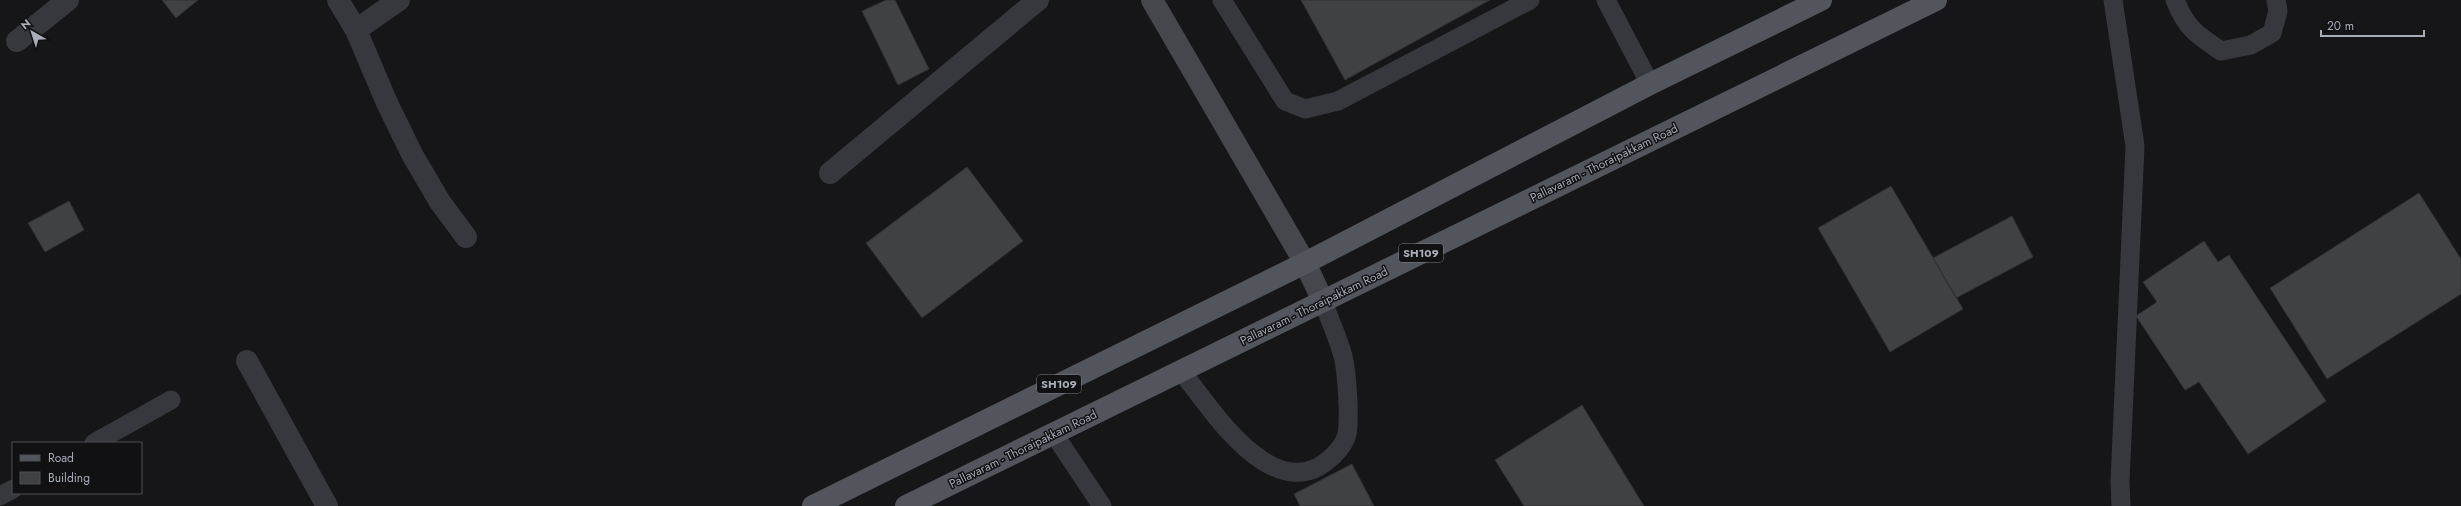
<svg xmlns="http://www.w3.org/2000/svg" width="2461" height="506" viewBox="0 0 2461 506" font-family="Jost,sans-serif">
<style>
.building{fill:#404145;stroke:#303034}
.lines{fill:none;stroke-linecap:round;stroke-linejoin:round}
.lane{stroke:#37383d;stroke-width:19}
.street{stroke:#37383d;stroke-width:22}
.secondary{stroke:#45474d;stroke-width:22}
.primary{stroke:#53555c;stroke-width:22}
.labels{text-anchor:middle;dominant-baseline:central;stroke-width:3;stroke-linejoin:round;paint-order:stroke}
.shield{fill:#111113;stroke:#7b7e86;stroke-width:1}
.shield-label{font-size:11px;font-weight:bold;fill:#a8adb8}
.street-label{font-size:12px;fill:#a8adb8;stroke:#111113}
</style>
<rect width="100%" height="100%" fill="#161618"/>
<path class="building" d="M162 0H198L176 18Z
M886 0H895L929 69 898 85 862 11Z
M1301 0H1490L1345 80Z
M967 167 1023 241 922 318 866 243Z
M1891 186 1963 309 1890 352 1818 228Z
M2419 193 2461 259V294L2327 379 2270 288Z
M69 201 84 230 45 252 28 223Z
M2012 216 2033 257 1956 298 1933 258Z
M2204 241 2218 262 2229 255 2326 401 2248 454 2199 382 2185 390 2136 316 2157 302 2143 282Z
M1582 405 1644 506H1524L1495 460Z
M1352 464 1374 506H1300L1294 494Z"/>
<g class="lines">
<path class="lane" d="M1222 0 1285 101 1305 109 1338 101 1530 0
M1606 0 1650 84
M2113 0 2135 146 2120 482 2121 506
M2175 0C2186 28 2197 35 2221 51L2251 45 2272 33 2278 11 2276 0
M1181 371C1206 402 1229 439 1263 461 1279 471 1297 476 1314 469 1326 464 1344 448 1347 434 1350 418 1347 372 1343 356 1338 337 1329 319 1323 301
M1054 434 1102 506
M94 443 171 400
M0 496 13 489"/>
<path class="street" d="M338 0 356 30 387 103 413 156 440 202 466 237
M356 30 399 0
M17 41 68 0
M830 173 1038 0
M247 361 327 506"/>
<path class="secondary" d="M1152 0 1305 263 1323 301"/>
<path class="primary" d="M813 506 1305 263 1650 84 1821 0
M906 506 1936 0"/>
</g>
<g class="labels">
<g class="shield">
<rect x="1399" y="244" width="44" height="18" rx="3"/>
<rect x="1037" y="375" width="44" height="18" rx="3"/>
</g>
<g class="shield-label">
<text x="1421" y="253">SH109</text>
<text x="1059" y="384">SH109</text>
</g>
<g class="street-label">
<text transform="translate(1604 163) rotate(-26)">Pallavaram - Thoraipakkam Road</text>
<text transform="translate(1314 306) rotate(-26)">Pallavaram - Thoraipakkam Road</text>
<text transform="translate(1023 449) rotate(-26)">Pallavaram - Thoraipakkam Road</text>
</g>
</g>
<rect x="12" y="442" width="130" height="52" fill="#111113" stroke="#4d4f55"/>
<rect x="20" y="455" width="20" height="6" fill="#53555c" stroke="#4d4f55"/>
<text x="48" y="462" font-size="12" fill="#a8adb8">Road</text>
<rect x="20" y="472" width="20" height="12" fill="#404145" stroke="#4d4f55"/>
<text x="48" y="482" font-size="12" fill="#a8adb8">Building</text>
<g transform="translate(32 32) rotate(321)" stroke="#111113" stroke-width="3" paint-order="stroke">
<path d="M0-3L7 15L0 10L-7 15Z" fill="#a8adb8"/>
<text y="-6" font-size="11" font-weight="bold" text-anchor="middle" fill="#a8adb8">N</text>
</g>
<path d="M2321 30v6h103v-6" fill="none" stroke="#a8adb8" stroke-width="2"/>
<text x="2327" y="30" font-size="12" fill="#a8adb8" stroke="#111113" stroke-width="3" paint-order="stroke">20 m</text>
</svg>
